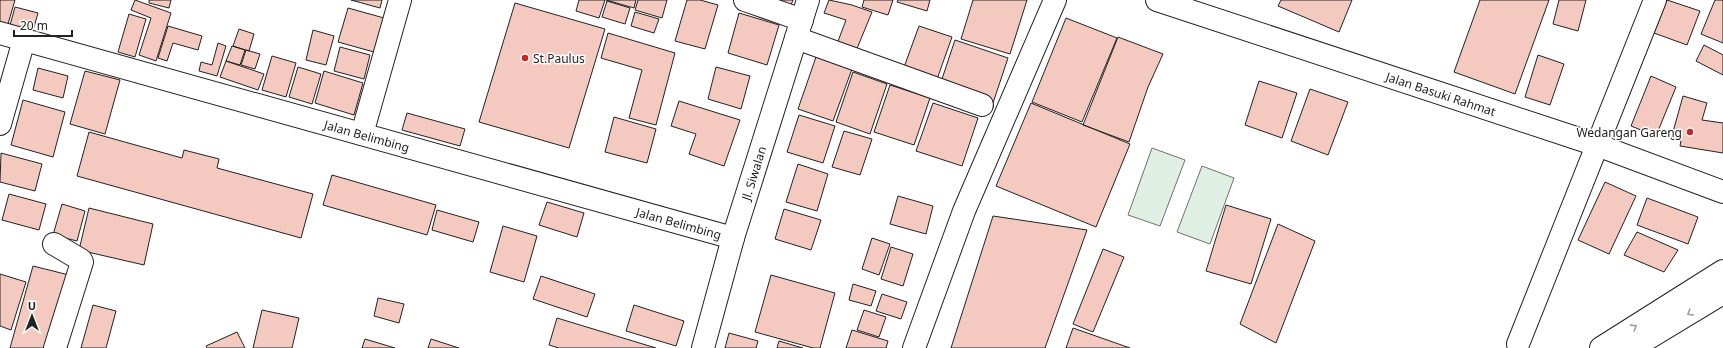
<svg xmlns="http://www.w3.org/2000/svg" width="1723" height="348" viewBox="0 0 1723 348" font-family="'Noto Sans',sans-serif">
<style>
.green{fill:#e0efe3;stroke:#6f6f6f}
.building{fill:#f3c9c0;stroke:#222}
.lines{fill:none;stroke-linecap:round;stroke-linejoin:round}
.minor-casing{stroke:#222;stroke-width:24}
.highway-casing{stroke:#222;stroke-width:24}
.minor{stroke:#fff;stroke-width:22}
.highway{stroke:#fff;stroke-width:22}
.oneway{stroke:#9c9c9c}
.poi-dot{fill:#c62828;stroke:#fff;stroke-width:1.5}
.labels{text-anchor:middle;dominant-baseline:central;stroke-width:3;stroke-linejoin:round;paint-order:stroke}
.poi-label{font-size:12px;fill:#222;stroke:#fff;text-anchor:start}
.street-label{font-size:12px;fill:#222;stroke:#fff}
</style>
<rect width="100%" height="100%" fill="#fff"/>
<path class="green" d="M1152 148 1185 160 1160 226 1128 215Z
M1202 166 1234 178 1210 244 1177 232Z"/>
<path class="building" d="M0 0H15L8 24 0 22Z
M135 0 171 13 156 61 139 55 151 18 131 10Z
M149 0H171L169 8 149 3Z
M351 0H382L380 8Z
M579 0H605L599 18 576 11Z
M606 0H636L634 8Z
M638 0H667L662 18 635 10Z
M687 0H700L718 5 705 49 675 41Z
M775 0H793L791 5Z
M829 0 852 5 872 12 856 51 837 44 846 20 824 13Z
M864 0H893L888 15 862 7Z
M898 0H930L927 11 897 2Z
M973 0H1027L1010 54 961 39Z
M1281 0H1352L1339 32 1278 6Z
M1480 0H1549L1515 94 1454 72Z
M1559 0H1586L1578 31 1553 24Z
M1667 0 1700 11 1687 45 1654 33Z
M1715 0H1723V43L1701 34Z
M607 1 630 8 625 24 602 17Z
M515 3 605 29 569 148 479 122Z
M15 7 38 13 32 34 9 29Z
M348 8 384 18 374 52 338 42Z
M635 12 659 19 654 33 631 26Z
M739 13 779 25 767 65 728 53Z
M129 14 146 19 135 57 118 52Z
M1066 18 1117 38 1082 122 1032 102Z
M168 26 202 36 198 50 173 43 167 61 158 58Z
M919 26 952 37 936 82 903 70Z
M239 29 254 34 249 51 233 46Z
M313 30 334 36 326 65 306 60Z
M608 33 675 53 656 125 629 118 642 70 601 58Z
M1118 37 1163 54 1148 87 1129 142 1083 125Z
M955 40 1008 58 993 103 940 85Z
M218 43 226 46 217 76 199 71 201 62 212 65Z
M1704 45 1723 55V75L1696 61Z
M232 46 245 50 240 65 226 61Z
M340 47 370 55 364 79 334 71Z
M246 50 260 54 255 69 241 65Z
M1538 55 1564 64 1550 105 1525 97Z
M272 56 296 63 286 97 262 90Z
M816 57 852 69 833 121 798 109Z
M226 61 264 74 258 90 220 77Z
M298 67 321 74 312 104 289 97Z
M716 67 750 76 741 109 708 99Z
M38 68 68 76 63 98 33 90Z
M85 71 120 80 105 134 70 124Z
M324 71 363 83 354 115 315 103Z
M853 72 887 84 870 134 836 122Z
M1651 76 1676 87 1656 136 1631 126Z
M1259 81 1297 93 1282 138 1245 125Z
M890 85 930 98 914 145 874 132Z
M1310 89 1348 102 1328 155 1291 141Z
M1683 96 1707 103 1702 120 1723 123V153L1680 146 1681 141 1671 139Z
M23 100 65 112 53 157 11 145Z
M679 101 740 120 724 166 689 154 696 134 671 126Z
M933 103 978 118 962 166 916 151Z
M1031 103 1130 144 1096 227 996 186Z
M407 113 465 129 460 146 402 130Z
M799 115 835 126 823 163 787 152Z
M614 117 656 129 647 163 605 152Z
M844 131 872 139 860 175 832 167Z
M89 132 182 158 184 150 219 159 217 168 313 194 301 238 77 176Z
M1 153 42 164 35 191 0 182Z
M798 164 828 174 817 211 786 202Z
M332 175 436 205 427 235 323 205Z
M1605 182 1636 196 1609 254 1578 240Z
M9 194 46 204 39 230 2 220Z
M898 196 933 206 926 234 890 224Z
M1647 198 1698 217 1688 244 1637 225Z
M547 202 584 213 577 237 539 225Z
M62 204 85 211 77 241 53 235Z
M1226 205 1271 219 1251 284 1206 271Z
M89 208 153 224 144 265 79 250Z
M784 209 821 220 811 250 775 239Z
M437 210 479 222 473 242 432 230Z
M993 216 1087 230 1045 348H951Z
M1278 224 1315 241 1276 343 1240 324Z
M503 226 537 236 524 282 490 272Z
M1637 232 1678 250 1664 272 1624 255Z
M872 238 890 244 879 275 862 269Z
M891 247 913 254 903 286 881 279Z
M1103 249 1124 257 1093 332 1073 324Z
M33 266 73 276 53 348H10Z
M0 274 26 282 11 330 0 326Z
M771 275 835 293 820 348H813L755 332Z
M541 276 595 294 587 317 533 299Z
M853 284 876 291 871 306 849 300Z
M882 294 907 302 901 319 876 311Z
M378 298 404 304 399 323 374 316Z
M93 305 116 311 106 348H81Z
M634 305 684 321 676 346 626 331Z
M262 310 299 318 292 348H253Z
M864 310 886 317 879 337 857 330Z
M557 318 656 348H559L549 345Z
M1073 328 1130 348H1066Z
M852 330 888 341 886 348H846Z
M237 332 245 348H207L206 346Z
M729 333 758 341 756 348H725Z
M365 339 395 348H362Z
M431 339 459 348H428Z
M779 341 803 348H777Z"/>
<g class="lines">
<defs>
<g id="minor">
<path d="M745 0 802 20"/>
<path id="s1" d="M1157 0 1597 145 1723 192"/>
<path id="s2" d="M0 33 733 238"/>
<path d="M796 38 982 105"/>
<path d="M0 124 24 40"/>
<path d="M362 134 400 0"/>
<path d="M54 244 81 260 82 262 55 348"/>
<path d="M1518 344 1655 0"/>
<path id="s3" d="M703 348 733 238 808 0"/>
<path d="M914 348 964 211 1055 0"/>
</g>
<path id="highway" d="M1601 348 1723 271
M1632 348 1723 293"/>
</defs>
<use href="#minor" class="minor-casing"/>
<use href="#highway" class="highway-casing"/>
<use href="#minor" class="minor"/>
<use href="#highway" class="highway"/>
</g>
<defs><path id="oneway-chevron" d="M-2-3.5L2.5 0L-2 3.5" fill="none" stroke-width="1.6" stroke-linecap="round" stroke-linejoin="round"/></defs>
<g class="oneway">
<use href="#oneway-chevron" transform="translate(1690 313) rotate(149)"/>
<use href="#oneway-chevron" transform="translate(1634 327) rotate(-32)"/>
</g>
<g class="poi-dot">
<circle cx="525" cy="58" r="4"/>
<circle cx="1690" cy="132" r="4"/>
</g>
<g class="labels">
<g class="poi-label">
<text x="533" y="58">St.Paulus</text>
<text x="1682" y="132" text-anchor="end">Wedangan Gareng</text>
</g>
<g class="street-label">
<text stroke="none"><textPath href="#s1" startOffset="299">Jalan Basuki Rahmat</textPath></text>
<text stroke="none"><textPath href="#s2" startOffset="381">Jalan Belimbing</textPath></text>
<text stroke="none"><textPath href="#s3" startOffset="182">Jl. Siwalan</textPath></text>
<text stroke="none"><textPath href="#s2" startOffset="705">Jalan Belimbing</textPath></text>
</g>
</g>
<g transform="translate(32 316)" stroke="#ffffff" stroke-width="3" paint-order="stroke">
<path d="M0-3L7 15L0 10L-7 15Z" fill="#222222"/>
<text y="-6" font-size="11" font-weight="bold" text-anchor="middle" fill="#222222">U</text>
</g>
<path d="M14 30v6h58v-6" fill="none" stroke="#222222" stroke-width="2"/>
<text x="20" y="30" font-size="12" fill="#222222" stroke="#ffffff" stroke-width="3" paint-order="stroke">20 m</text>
</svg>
